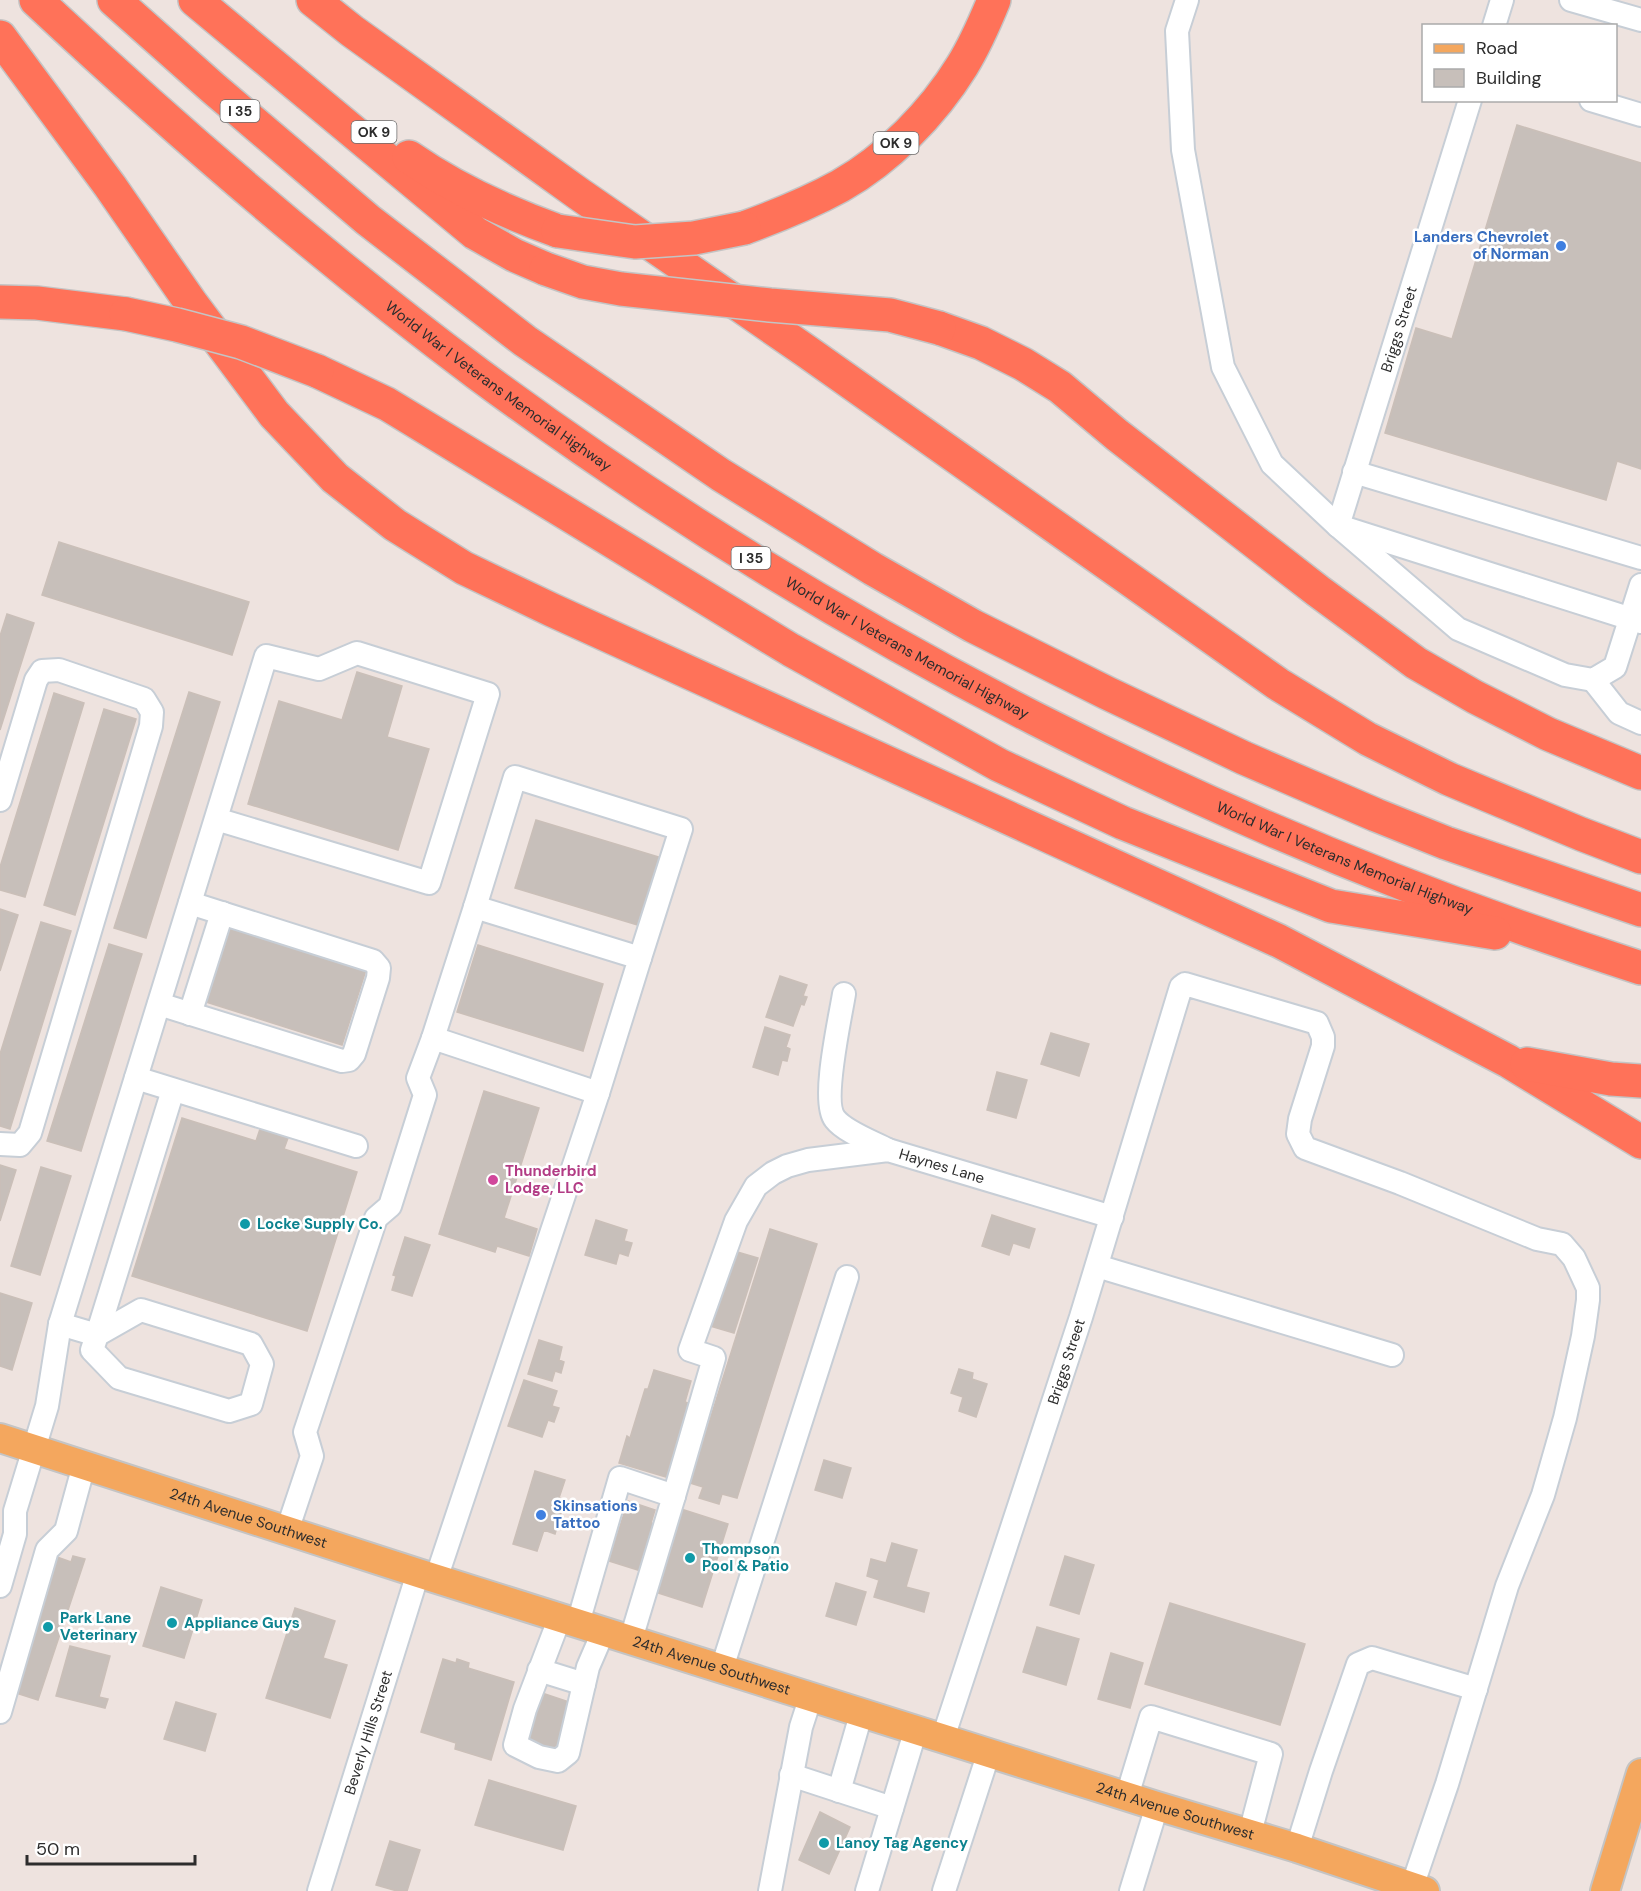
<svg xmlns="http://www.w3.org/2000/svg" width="1641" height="1891" viewBox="0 0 1641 1891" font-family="'DM Sans',sans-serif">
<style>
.building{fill:#c7bfba;stroke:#cabfb8;stroke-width:1.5}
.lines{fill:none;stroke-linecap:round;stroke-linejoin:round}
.minor-casing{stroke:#c7ced6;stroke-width:26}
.major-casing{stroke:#c4c4c4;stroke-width:32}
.highway-casing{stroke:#c4c4c4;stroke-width:36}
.minor{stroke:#fff;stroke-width:22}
.major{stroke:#f4a75e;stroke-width:28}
.highway{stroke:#ff7259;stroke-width:33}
.highway-bridge-casing{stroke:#c4c4c4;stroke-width:36;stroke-linecap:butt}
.highway-bridge{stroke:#ff7259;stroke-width:33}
.shop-dot{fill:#3f7fe0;stroke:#fff;stroke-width:2}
.hotel-dot{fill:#d1479c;stroke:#fff;stroke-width:2}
.culture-dot{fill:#0f9aa8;stroke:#fff;stroke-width:2}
.labels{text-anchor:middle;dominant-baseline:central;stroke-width:5;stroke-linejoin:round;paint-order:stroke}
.shield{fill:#fff;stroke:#6c6c6c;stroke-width:1.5}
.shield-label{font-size:14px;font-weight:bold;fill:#2d2d2d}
.shop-label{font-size:15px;font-weight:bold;fill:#366cbe;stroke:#fff;text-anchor:end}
.street-label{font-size:15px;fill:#2d2d2d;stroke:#fff}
.hotel-label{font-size:15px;font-weight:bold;fill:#b23c85;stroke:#fff;text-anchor:start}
.culture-label{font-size:15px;font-weight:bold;fill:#0d838f;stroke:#fff;text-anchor:start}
</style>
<rect width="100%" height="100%" fill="#eee3df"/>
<path class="building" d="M1517 125 1641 163V469L1617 461 1606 500 1385 433 1416 328 1452 339Z
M59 542 249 602 232 655 42 595Z
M7 614 34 623 0 730V636Z
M357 672 402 686 387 737 429 749 398 850 248 804 279 701 342 720Z
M189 692 220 702 146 938 114 928Z
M54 693 84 703 25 897 0 890V867Z
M104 709 136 719 75 915 44 905Z
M536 820 662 858 641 926 515 888Z
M0 909 18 915 0 971Z
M41 922 71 931 10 1129 0 1126V1054Z
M229 927 366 970 342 1045 206 1002Z
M109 944 142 954 81 1151 47 1141Z
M478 945 603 984 583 1051 457 1012Z
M780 976 807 985 803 996 807 997 804 1005 801 1004 793 1026 766 1017Z
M765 1027 790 1035 786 1047 790 1049 787 1061 782 1060 778 1075 753 1067Z
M1051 1033 1089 1044 1079 1076 1041 1064Z
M997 1072 1027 1080 1016 1118 987 1110Z
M484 1091 539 1108 504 1218 537 1229 529 1256 497 1246 495 1252 439 1234Z
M182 1118 256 1141 260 1129 288 1138 284 1149 357 1172 307 1331 132 1276Z
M0 1165 16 1170 0 1221Z
M41 1167 71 1176 40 1275 11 1266Z
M992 1215 1035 1229 1029 1248 1013 1243 1009 1255 982 1246Z
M596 1220 627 1230 624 1241 632 1243 628 1256 619 1253 616 1264 585 1255Z
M770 1229 817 1244 737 1498 722 1494 719 1504 699 1498 703 1487 690 1483Z
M405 1237 430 1245 412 1296 392 1290 396 1276 393 1275Z
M734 1251 758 1258 734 1333 710 1326Z
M0 1293 32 1303 12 1370 0 1366Z
M539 1340 562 1347 559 1360 564 1362 561 1373 555 1371 552 1381 528 1374Z
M959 1369 973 1373 972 1379 987 1384 976 1417 959 1411 963 1397 951 1393Z
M654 1370 691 1381 685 1402 688 1403 666 1477 619 1463 627 1436 630 1438 645 1389H648Z
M524 1380 557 1391 552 1406 559 1408 554 1422 548 1420 542 1437 508 1426Z
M824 1460 851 1468 842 1498 815 1490Z
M535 1471 565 1480 559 1498 565 1500 555 1534 544 1530 537 1551 513 1544Z
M628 1501 655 1510 651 1523 656 1524 641 1571 609 1561Z
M678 1508 728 1524 702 1607 652 1591Z
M892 1543 917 1550 906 1587 929 1593 924 1612 874 1597 879 1580 867 1576 871 1559 886 1563Z
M73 1556 85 1559 38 1700 13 1692 57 1557 71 1562Z
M1065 1556 1094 1565 1079 1614 1050 1605Z
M836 1583 866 1592 856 1625 826 1616Z
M161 1587 202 1600 184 1658 143 1646Z
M1170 1603 1305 1644 1280 1725 1145 1684Z
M295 1608 335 1621 323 1658 347 1665 330 1718 266 1698Z
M1037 1627 1079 1639 1066 1685 1023 1672Z
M70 1646 110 1656 99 1697 108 1699 105 1708 56 1696Z
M1111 1653 1143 1663 1130 1708 1098 1699Z
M443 1659 456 1663 457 1659 469 1663 468 1668 514 1682 491 1760 455 1749 456 1743 421 1732Z
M536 1691 569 1702 560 1731 566 1733 560 1754 520 1741Z
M176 1702 216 1714 205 1751 164 1739Z
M489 1780 576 1806 563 1850 475 1825Z
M820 1812 850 1827 829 1874 799 1860Z
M390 1841 420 1850 407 1891H397L376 1885Z"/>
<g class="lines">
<defs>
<g id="minor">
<path d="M1187 0 1177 31 1183 150 1223 367 1272 464 1338 526 1458 629 1565 675 1593 680 1615 667 1641 585"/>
<path d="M1571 0 1641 20"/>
<path d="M1494 26 1502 0"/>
<path d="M1591 100 1641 115"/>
<path d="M1354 472 1641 558"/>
<path id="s1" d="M1338 526 1470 100"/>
<path d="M1348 529 1641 622"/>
<path d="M1593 680 1619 713 1641 723"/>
<path d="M0 800 36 680 42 671 59 670 144 699 152 712 151 726 30 1133 20 1145 0 1144"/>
<path d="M475 907 515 777 681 829 640 958"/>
<path d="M844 994C840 1019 821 1102 835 1119 845 1132 873 1142 888 1150"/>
<path d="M159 1004 342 1061 349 1060 354 1054 378 978 379 968 373 961 190 903"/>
<path d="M190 1014 222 913"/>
<path d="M433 1038 475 907 640 958 598 1093"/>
<path d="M136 1078 356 1146"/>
<path d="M1097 1266 1392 1355"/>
<path d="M141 1310 251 1344 262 1364 251 1404 229 1411 119 1378 92 1350 97 1335Z"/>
<path d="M60 1324 97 1335 173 1090"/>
<path id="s2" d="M674 1496 714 1358 690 1350 736 1221 756 1186 773 1173 787 1166 808 1160 888 1150 1112 1217"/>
<path d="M287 1531 312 1456 305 1432 376 1218 390 1206 425 1095 418 1078 433 1038 598 1093 436 1579"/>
<path d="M0 1586 15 1534V1511L47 1406 60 1324 266 656 319 669 357 653 488 694 429 883 216 819"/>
<path d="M560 1617 525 1709 515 1745 539 1757 558 1761 568 1753 588 1667 604 1630"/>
<path d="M578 1623 620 1478 674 1496 631 1639"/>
<path d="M722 1668 847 1277"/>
<path d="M539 1670 584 1684"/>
<path d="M0 1712 47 1550 66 1531 84 1465"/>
<path id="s3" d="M943 1738 1081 1317 1181 987 1185 984 1317 1023 1323 1037V1046L1300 1119 1298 1134 1305 1148 1400 1183 1537 1239 1562 1244 1574 1258 1588 1288V1300L1583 1336 1565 1418 1543 1495 1507 1586 1447 1784 1412 1887"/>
<path d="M791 1775 892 1808"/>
<path d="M839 1791 862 1711"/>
<path d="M1127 1796 1151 1717 1271 1754 1250 1833"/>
<path d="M1297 1848 1321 1771 1358 1664 1372 1658 1476 1689"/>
<path id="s4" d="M319 1891 418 1573"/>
<path d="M770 1891 801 1727 811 1696"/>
<path d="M867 1891 916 1729"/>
<path d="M944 1891 989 1752"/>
<path d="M1131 1891 1157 1806"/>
</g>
<g id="major">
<path id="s5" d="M0 1438 418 1573 1157 1806 1297 1848 1425 1891"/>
<path d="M1605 1891 1641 1773"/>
</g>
<g id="highway">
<path id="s6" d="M36 0C177 132 323 258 478 374 829 634 1225 835 1641 968"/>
<path d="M114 0 213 88 368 220 525 341 721 475 873 569 973 626 1107 693 1244 758 1376 815 1446 843 1641 910"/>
<path d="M195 0 475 233 514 255 546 269"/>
<path d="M313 0 352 31 579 194 806 351 1278 684 1368 739 1449 779 1581 834 1641 857"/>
<path d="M0 37 110 186 191 303 274 414 335 478 395 525 464 568 552 610 1279 941 1508 1061 1641 1142"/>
<path d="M409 157C455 189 505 212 558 231"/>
<path d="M744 228C777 216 809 203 840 186 888 159 933 113 962 66 975 45 985 22 994 0"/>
<path d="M0 302 37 303 126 314"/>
<path d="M939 328 981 343 1023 364 1060 387 1117 435 1318 591 1416 663 1475 697 1548 734 1641 773"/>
<path d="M317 371 387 404 791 650 999 765 1123 823 1331 906 1495 933"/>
<path d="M1527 1064 1611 1079 1641 1081"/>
</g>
</defs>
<use href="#minor" class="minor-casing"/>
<use href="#major" class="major-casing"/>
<use href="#highway" class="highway-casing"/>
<use href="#minor" class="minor"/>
<use href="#major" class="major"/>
<use href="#highway" class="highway"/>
<defs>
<path id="highway-bridge" d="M558 231 635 242 694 238 744 228
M546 269 583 282 621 289 770 305 890 315 939 328
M126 314 177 325 241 342 317 371"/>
</defs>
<use href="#highway-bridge" class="highway-bridge-casing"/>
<use href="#highway-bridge" class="highway-bridge"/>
</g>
<g class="shop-dot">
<circle cx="1561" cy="246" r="6"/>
<circle cx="541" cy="1515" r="6"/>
</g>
<circle class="hotel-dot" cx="493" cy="1180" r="6"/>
<g class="culture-dot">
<circle cx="245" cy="1224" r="6"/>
<circle cx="690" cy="1558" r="6"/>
<circle cx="172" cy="1623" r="6"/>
<circle cx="48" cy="1627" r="6"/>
<circle cx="824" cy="1843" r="6"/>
</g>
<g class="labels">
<g class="shield">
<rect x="220.5" y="100" width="39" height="22" rx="4.5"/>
<rect x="351.5" y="121" width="45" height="22" rx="4.5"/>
<rect x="873.5" y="132" width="45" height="22" rx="4.5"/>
<rect x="731.5" y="547" width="39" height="22" rx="4.5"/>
</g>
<g class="shield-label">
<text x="240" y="111">I 35</text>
<text x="374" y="132">OK 9</text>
<text x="896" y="143">OK 9</text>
<text x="751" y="558">I 35</text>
</g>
<g class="shop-label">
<text x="1549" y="237">Landers Chevrolet<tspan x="1549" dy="17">of Norman</tspan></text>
<text x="553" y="1506" text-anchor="start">Skinsations<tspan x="553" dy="17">Tattoo</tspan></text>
</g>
<g class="street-label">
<text stroke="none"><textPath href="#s1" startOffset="206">Briggs Street</textPath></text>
<text stroke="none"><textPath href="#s6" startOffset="603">World War I Veterans Memorial Highway</textPath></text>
<text stroke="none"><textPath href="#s6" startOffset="1089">World War I Veterans Memorial Highway</textPath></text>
<text stroke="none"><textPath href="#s6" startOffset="1575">World War I Veterans Memorial Highway</textPath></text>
<text stroke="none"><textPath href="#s2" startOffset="542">Haynes Lane</textPath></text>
<text stroke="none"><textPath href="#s3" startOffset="396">Briggs Street</textPath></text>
<text stroke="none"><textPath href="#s5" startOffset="261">24th Avenue Southwest</textPath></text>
<text stroke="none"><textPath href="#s5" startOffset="747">24th Avenue Southwest</textPath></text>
<text stroke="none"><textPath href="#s4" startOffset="166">Beverly Hills Street</textPath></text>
<text stroke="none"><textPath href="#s5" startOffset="1233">24th Avenue Southwest</textPath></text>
</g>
<g class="hotel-label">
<text x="505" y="1171">Thunderbird<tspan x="505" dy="17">Lodge, LLC</tspan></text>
</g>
<g class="culture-label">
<text x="257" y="1224">Locke Supply Co.</text>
<text x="702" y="1549">Thompson<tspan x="702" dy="17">Pool &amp; Patio</tspan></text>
<text x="60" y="1618">Park Lane<tspan x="60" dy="17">Veterinary</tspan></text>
<text x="184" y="1623">Appliance Guys</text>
<text x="836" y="1843">Lanoy Tag Agency</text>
</g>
</g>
<rect x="1422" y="24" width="195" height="78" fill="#ffffff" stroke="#ababab" stroke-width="1.5"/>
<rect x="1434" y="44" width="30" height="9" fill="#f4a75e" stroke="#ababab" stroke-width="1.5"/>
<text x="1476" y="54" font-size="18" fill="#2d2d2d">Road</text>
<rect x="1434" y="69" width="30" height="18" fill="#c7bfba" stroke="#ababab" stroke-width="1.5"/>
<text x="1476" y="84" font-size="18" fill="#2d2d2d">Building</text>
<path d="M27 1855v9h168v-9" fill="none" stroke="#2d2d2d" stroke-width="3"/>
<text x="36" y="1855" font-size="18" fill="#2d2d2d" stroke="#ffffff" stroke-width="4.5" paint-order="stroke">50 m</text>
</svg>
